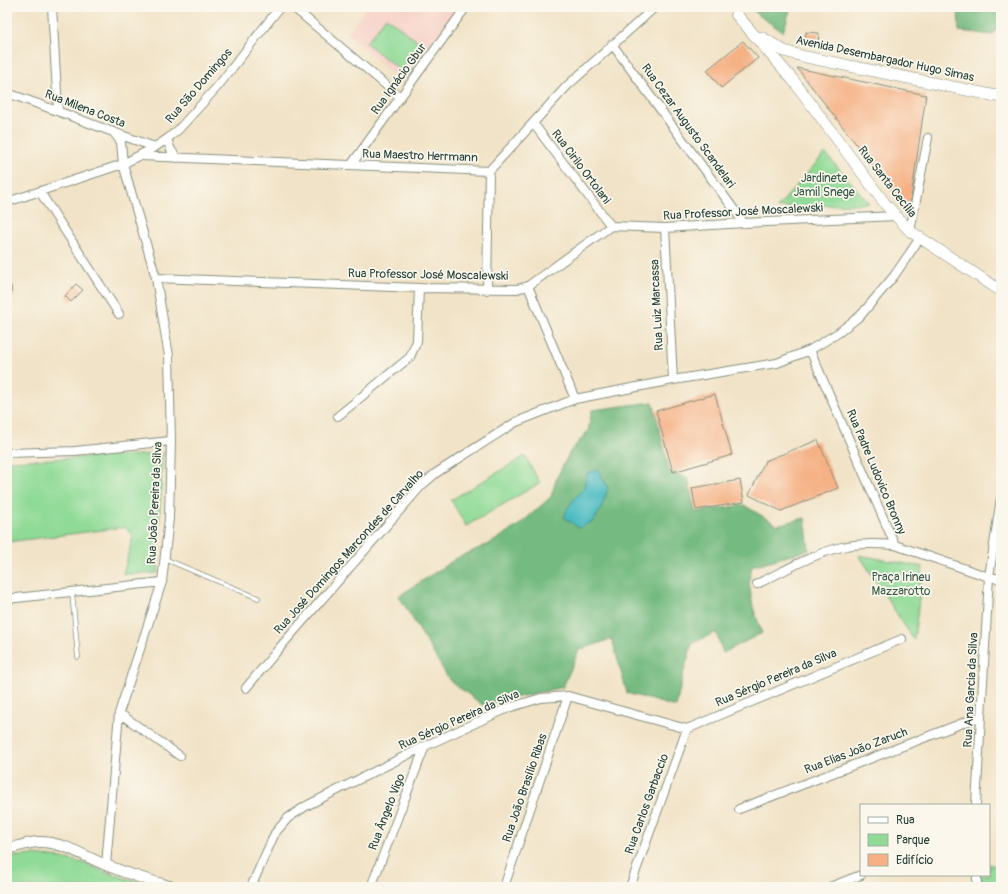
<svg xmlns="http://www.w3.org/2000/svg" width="1008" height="894" viewBox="0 0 1008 894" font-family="Pangolin,sans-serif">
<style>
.built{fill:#f7d1c8}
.green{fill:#90da97;stroke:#588c66}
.forest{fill:#74ba80;stroke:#4a7c5a}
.water{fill:#4cbbc1;stroke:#367c7a}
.building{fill:#f5b084}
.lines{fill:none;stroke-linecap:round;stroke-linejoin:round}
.service-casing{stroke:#88907e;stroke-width:5.5}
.minor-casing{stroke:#88907e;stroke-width:10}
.tertiary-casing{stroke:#88907e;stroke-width:12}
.secondary-casing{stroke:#88907e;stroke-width:12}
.service{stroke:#fff;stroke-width:4}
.minor{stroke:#fff;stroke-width:8}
.tertiary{stroke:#fff;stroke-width:10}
.secondary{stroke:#fff;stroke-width:11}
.labels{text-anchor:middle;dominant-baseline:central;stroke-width:3.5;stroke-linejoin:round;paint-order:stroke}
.street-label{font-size:12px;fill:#1f3d34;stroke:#fbf7ec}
.park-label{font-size:12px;fill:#365c48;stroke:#fbf7ec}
</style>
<rect width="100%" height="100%" fill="#fbf7ec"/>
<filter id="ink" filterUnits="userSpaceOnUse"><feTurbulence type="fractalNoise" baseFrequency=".025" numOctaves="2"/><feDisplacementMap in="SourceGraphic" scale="8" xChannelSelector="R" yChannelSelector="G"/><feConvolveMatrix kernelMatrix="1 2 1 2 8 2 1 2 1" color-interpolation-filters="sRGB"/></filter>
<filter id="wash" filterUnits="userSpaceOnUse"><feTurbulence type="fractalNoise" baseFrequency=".012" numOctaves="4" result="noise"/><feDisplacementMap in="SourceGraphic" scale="16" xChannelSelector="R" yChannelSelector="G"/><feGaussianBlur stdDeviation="0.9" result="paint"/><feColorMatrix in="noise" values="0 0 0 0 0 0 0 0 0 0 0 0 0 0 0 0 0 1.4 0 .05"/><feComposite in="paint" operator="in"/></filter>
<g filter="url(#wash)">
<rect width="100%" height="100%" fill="#f1e3c7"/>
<path class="built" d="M368 7H458L402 83 347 33Z"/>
<path class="green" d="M386 17 421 44 400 70 366 43Z
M825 153 869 203 777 208Z
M159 454 162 455 158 573 123 574 133 536 126 527 7 542V461Z
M525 456 540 483 466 526 451 500Z
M859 555 923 567 914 640Z
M34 855 62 858 84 863 102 871 154 887H7V857Z
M989 864 1001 868V887H981V875H989Z"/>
<path class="forest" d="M751 7H791L783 32 757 14Z
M958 7H1001V20L993 35 959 31Z
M653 402 669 470 688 479 695 512 744 505 777 525 805 518 809 550 752 566 749 583 753 607 762 633 723 653 716 632 692 644 683 674 676 707 627 693 612 639 579 650 563 687 483 705 450 681 399 596 457 558 491 543 519 525 551 497 557 477 570 452 588 431 592 410Z"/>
<path class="water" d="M598 470 608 488 602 506 594 521 579 528 564 517 568 507 584 487 587 473Z"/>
<g id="blocks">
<path class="building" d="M806 32 819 33 818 42 805 40Z
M743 41 758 58 721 88 707 70Z
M797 68 926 95 909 212Z
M76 284 83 290 71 302 65 296Z
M715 394 732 455 673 472 656 411Z
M818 440 838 488 781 511 749 495 765 461Z
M740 480 744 502 696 510 692 488Z"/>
</g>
</g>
<g filter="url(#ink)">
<use href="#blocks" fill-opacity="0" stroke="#88907e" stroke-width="1"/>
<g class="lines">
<defs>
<path id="service" d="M165 559 258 598
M72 592 78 657"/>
<path id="minor" d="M52 7 58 110
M293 7 400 97
M612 44 744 223
M7 93C57 110 105 130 155 147
M533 123 611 226
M167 139 171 150 177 158
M141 156 489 171 567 86 655 7
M351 165 466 7
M40 192 119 314
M7 202 123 164 155 147 167 139 178 130 218 86 280 7
M665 228 673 380
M910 231 928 138
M156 278 419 288 517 289 528 286 611 226 665 228 744 223 896 216
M528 286 575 399
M487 290 489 171
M7 293V288
M810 350 895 545 989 577 1001 579
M338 416 410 357 417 341 419 288
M7 453 75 451 171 441
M757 584C784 571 812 554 842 547 859 543 877 544 895 545
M7 599 162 582
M246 688 282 645 421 486 436 473 516 422 575 399 673 380 777 363 810 350 838 333 861 315 894 276 920 238
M119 713 180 756
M976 805 989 577 1001 498
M739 809 981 716
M106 865 119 713 162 582 169 518 171 441 169 356 156 278 123 164 121 142 114 133
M977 875V887
M251 887 275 833 288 818 306 806 425 746 508 708 541 698 568 696 687 729 902 639
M371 887 425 746
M504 887 568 696
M630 887 687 729
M830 887 861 875"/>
<path id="tertiary" d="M7 849C17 847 29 842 40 842 64 842 85 857 106 865 128 874 150 881 173 887"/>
<path id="secondary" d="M736 14 793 80 886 205 910 231 1001 291
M761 37 784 51 806 57 1001 97"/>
</defs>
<use href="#service" class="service-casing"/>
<use href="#minor" class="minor-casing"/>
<use href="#tertiary" class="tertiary-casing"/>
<use href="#secondary" class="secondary-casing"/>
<use href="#service" class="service"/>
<use href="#minor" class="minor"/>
<use href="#tertiary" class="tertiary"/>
<use href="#secondary" class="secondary"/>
</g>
</g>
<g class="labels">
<g class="street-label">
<text transform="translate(885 59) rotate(12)">Avenida Desembargador Hugo Simas</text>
<text transform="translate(399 79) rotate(-54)">Rua Ignácio Gbur</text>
<text transform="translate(199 86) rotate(-49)">Rua São Domingos</text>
<text transform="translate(85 109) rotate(21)">Rua Milena Costa</text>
<text transform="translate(688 126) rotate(54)">Rua Cezar Augusto Scandelari</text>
<text transform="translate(420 156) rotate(2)">Rua Maestro Herrmann</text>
<text transform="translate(581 167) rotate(53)">Rua Cirilo Ortolani</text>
<text transform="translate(887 182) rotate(52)">Rua Santa Cecília</text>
<text transform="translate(743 212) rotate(-3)">Rua Professor José Moscalewski</text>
<text transform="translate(428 275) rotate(1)">Rua Professor José Moscalewski</text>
<text transform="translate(657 305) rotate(-93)">Rua Luiz Marcassa</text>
<text transform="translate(876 472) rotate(67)">Rua Padre Ludovico Bronny</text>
<text transform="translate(155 503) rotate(-87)">Rua João Pereira da Silva</text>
<text transform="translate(349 552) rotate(-48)">Rua José Domingos Marcondes de Carvalho</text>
<text transform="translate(776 678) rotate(-23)">Rua Sérgio Pereira da Silva</text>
<text transform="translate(971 690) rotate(-87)">Rua Ana Garcia da Silva</text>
<text transform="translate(459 720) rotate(-24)">Rua Sérgio Pereira da Silva</text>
<text transform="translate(856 751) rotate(-21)">Rua Elias João Zaruch</text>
<text transform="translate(525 788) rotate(-71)">Rua João Brasílio Ribas</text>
<text transform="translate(647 804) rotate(-70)">Rua Carlos Garbaccio</text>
<text transform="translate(387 812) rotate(-69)">Rua Ângelo Vigo</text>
</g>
<g class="park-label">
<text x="824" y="178">Jardinete<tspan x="824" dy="14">Jamil Snege</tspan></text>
<text x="901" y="577">Praça Irineu<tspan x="901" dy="14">Mazzarotto</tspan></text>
</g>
</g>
<rect width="1008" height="894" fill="none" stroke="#fbf7ec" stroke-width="24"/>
<rect x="860" y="804" width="130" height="72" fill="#fbf7ec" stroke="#a3ada2"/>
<rect x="868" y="817" width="20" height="6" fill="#ffffff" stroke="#a3ada2"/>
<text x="896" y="824" font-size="12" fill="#1f3d34">Rua</text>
<rect x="868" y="834" width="20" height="12" fill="#90da97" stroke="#a3ada2"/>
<text x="896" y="844" font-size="12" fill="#1f3d34">Parque</text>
<rect x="868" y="854" width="20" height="12" fill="#f5b084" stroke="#a3ada2"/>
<text x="896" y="864" font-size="12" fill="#1f3d34">Edifício</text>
</svg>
